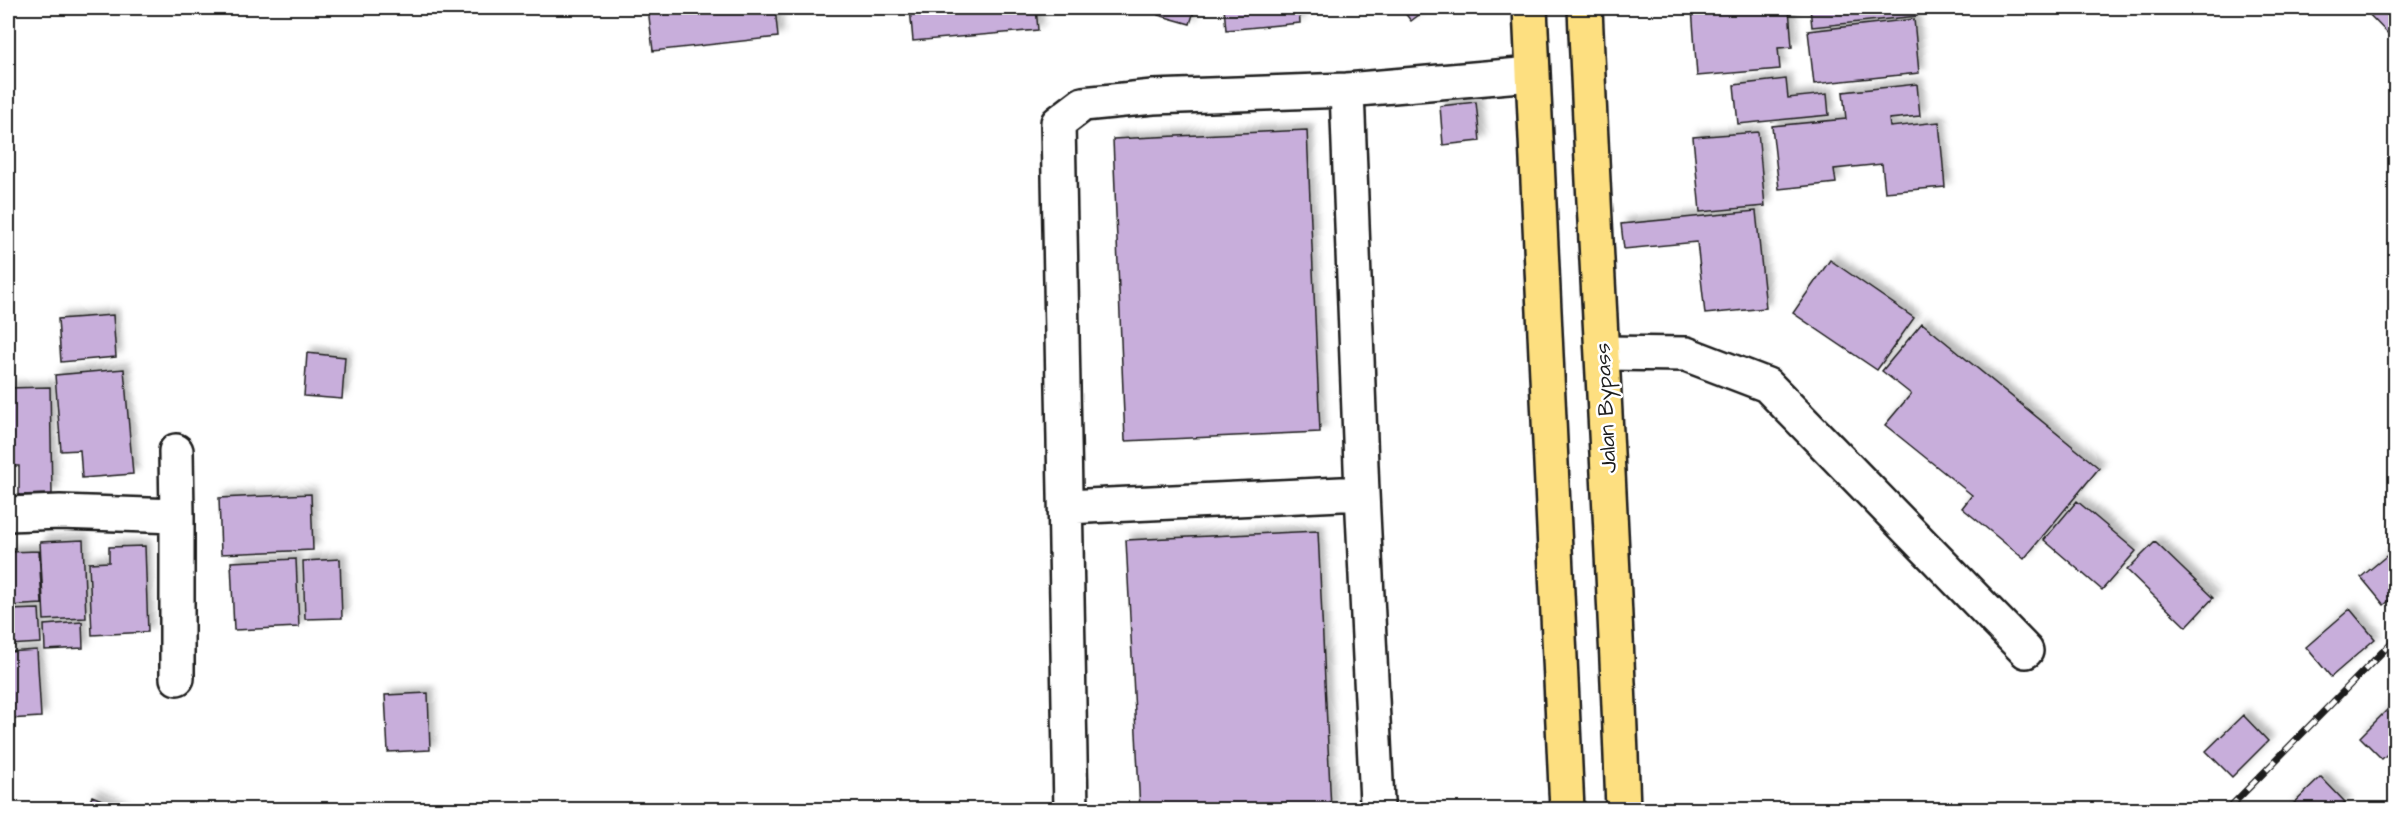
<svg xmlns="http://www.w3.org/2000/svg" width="2403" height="817" viewBox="0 0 2403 817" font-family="'Architects Daughter',sans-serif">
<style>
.building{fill:#c8aedb;stroke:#1c1c1c;stroke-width:1.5;filter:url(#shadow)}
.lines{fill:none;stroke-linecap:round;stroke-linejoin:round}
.minor-casing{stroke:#1c1c1c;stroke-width:38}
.highway-casing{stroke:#1c1c1c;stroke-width:38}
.minor{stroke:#fff;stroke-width:33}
.highway{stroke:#fddf80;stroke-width:33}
.rail-casing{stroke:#1c1c1c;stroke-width:7}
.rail{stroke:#fff;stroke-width:4.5;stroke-dasharray:14;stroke-linecap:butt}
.labels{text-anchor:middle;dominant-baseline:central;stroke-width:5;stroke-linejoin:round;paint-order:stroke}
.street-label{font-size:22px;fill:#1c1c1c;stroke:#fff}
</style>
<defs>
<filter id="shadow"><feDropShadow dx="5.5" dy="-5.5" stdDeviation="3" flood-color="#0004"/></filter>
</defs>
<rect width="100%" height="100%" fill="#fff"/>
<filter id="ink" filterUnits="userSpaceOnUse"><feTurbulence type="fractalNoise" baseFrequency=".0167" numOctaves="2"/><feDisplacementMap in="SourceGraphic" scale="12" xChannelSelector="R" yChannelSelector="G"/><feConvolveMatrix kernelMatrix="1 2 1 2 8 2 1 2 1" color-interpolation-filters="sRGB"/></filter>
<g filter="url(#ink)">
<path class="building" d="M648 8H775L778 37 653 51Z
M910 8H1036L1038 30 913 41Z
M1160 8H1195L1190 24 1158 15Z
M1224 8H1299L1300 23 1226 30Z
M1401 8H1428L1411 21Z
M1692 8H1789L1792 47 1778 48 1780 69 1697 76Z
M1810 8H1916L1917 16 1812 27Z
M2363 8H2396V42Z
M1914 19 1919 73 1814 84 1808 31Z
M1786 79 1788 98 1827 94 1829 115 1738 124 1734 85Z
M1917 84 1920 116 1889 119 1890 127 1939 122 1945 187 1885 192 1882 164 1834 169 1836 183 1779 189 1772 126 1846 119 1843 92Z
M1476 102 1480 141 1443 145 1440 106Z
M1307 130 1320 432 1125 441 1113 139Z
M1758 132 1765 206 1700 212 1693 137Z
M1756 211 1766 308 1705 314 1697 242 1624 249 1621 224Z
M1830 260 1914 318 1877 370 1793 313Z
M113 315 116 357 61 362 58 319Z
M1922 323 2099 468 2024 559 1962 508 1972 495 1885 425 1911 394 1882 371Z
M307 353 345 357 342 399 304 396Z
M124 369 133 474 82 478 80 450 61 451 55 375Z
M50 387 52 494 19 495V466H8V388Z
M311 494 313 550 221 554 219 498Z
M2077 501 2136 551 2102 590 2044 540Z
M1318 531 1331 810H1140L1126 540Z
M83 540 86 618 44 620 40 542Z
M2155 542 2213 598 2186 627 2127 570Z
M145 546 148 632 92 635 89 563 109 562V547Z
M2396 548V595L2384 605 2361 577Z
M39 551 42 604 8 606V552Z
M296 559 299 627 234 630 231 562Z
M340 559 342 618 305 619 303 561Z
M39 609 41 643 8 645V610Z
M2350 609 2375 639 2331 677 2306 647Z
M82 622 83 648 45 650 44 625Z
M37 650 41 717 8 719V652Z
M428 693 430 750 388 752 385 695Z
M2396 701V746L2382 759 2360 737Z
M2243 715 2268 741 2232 777 2206 751Z
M2321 777 2345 802 2337 810H2287Z
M92 796 126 810H87Z"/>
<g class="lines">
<defs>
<path id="minor" d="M1347 90 1362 493 1377 802
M1604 353 1686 354 1767 385 2026 651
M176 451 177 516
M1066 507 1362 493
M8 514 60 512 177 516V678
M1071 810 1058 123 1083 104 1153 97 1347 90 1532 74"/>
<path id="highway" d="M1530 8 1567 810
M1585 8C1596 275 1614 542 1623 810"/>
</defs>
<use href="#minor" class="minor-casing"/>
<use href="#highway" class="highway-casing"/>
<use href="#minor" class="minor"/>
<use href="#highway" class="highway"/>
<defs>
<path id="rail" d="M2227 810 2396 638"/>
</defs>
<use href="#rail" class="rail-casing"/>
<use href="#rail" class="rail"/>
</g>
</g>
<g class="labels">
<g class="street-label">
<text transform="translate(1606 408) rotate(-93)">Jalan Bypass</text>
</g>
</g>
<rect width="2403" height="817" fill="none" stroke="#fff" stroke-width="30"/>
<rect x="15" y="15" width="2373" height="787" fill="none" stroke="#1c1c1c" stroke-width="2" filter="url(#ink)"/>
</svg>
